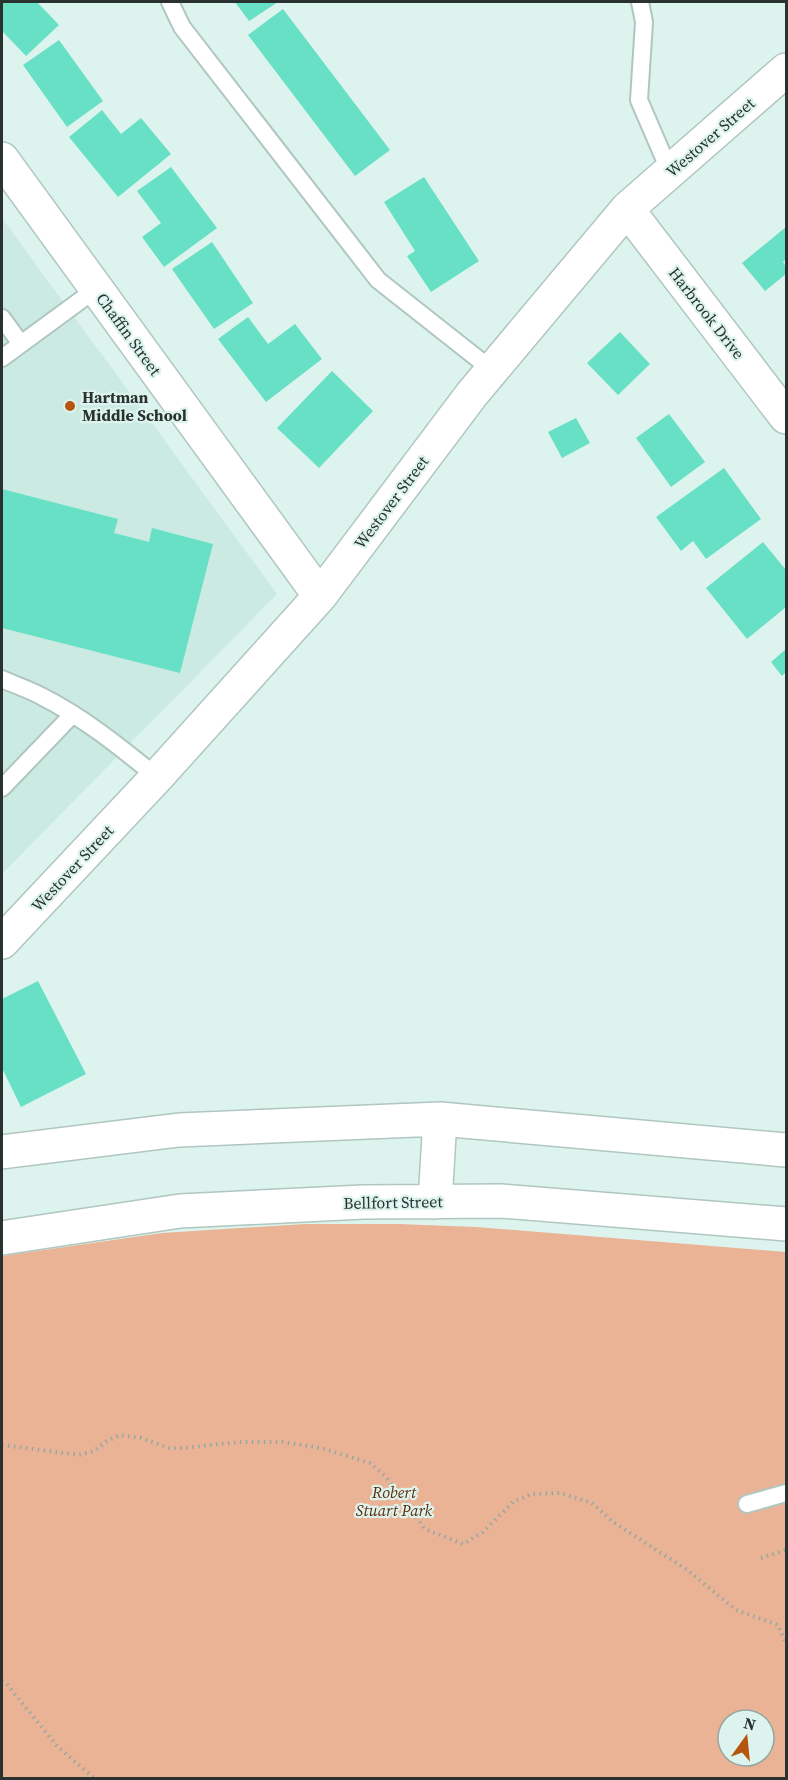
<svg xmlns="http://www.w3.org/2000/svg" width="788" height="1780" viewBox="0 0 788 1780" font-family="'Source Serif 4',serif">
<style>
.built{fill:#cbebe2}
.green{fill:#ebb395;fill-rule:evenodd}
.building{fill:#67e0c5}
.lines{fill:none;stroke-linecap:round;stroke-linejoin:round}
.service-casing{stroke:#b0c6c0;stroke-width:20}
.minor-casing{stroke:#b0c6c0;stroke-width:36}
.secondary-casing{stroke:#b0c6c0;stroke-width:36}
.path{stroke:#97a8a3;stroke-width:4;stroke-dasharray:1.5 4.5;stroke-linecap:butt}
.service{stroke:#fff;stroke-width:16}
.minor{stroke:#fff;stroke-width:33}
.secondary{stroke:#fff;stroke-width:33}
.poi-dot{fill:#b5550e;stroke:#ddf4ee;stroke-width:2}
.labels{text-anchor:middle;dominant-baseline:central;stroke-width:4.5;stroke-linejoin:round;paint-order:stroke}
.street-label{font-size:16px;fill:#29322f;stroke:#ddf4ee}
.poi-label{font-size:16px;font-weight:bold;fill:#29322f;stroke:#ddf4ee;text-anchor:start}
.park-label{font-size:16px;font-style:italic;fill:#5f2b08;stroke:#ddf4ee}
</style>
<rect width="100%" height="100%" fill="#ddf4ee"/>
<path class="built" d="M2 218 277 594 2 874Z"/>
<path class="green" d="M305 1224H399L476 1227 786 1252V1778H2V1256L162 1233ZM728 1720H764V1756H728Z"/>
<path class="building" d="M2 2H37L59 25 26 56 2 31Z
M235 2H278L249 21Z
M283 9 390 150 355 176 248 35Z
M59 40 103 101 67 127 23 65Z
M102 110 121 134 141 118 171 154 118 197 69 137Z
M171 167 217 228 164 267 142 237 161 223 137 191Z
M424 177 479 261 431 292 407 256 415 251 384 202Z
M786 227V259L783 262 786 267V274L765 291 742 263Z
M212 242 253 303 214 329 172 269Z
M248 317 268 344 295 324 322 359 266 402 218 339Z
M620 332 650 364 618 395 587 363Z
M332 371 373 411 319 468 277 428Z
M669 414 705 462 671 487 636 438Z
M576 418 590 443 562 458 548 432Z
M724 468 761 519 706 559 693 541 681 551 656 517Z
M2 489 118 519 114 533 149 542 152 528 213 544 180 673 2 628Z
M763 542 786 570V607L747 639 706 588Z
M786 649V672L782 676 771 662Z
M38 981 86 1074 21 1107 2 1068V999Z"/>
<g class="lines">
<defs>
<path id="service" d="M170 2 182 27 378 280 492 370
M640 2 644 22 639 100 670 172
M2 318 21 344
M2 358 96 289
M2 679C15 685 28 689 41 696 83 717 120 747 157 777
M2 788 73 714
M747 1504 786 1493"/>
<path id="minor" d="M2 159 320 596
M627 209 786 417
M2 942 157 777 320 596 472 394 627 209 786 70"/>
<path id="secondary" d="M2 1152 179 1130 440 1119 786 1150
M435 1202 440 1119
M2 1238 180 1211 363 1202 501 1201 786 1224"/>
</defs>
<use href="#service" class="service-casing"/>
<use href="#minor" class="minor-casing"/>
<use href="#secondary" class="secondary-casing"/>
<path class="path" d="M2 1445 79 1455 94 1451 107 1441 120 1435 141 1438 169 1448H183L239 1442H283L321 1448 370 1463 386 1477 425 1529 463 1544 483 1532 513 1502 531 1494 560 1493 592 1503 613 1522 686 1569 736 1610 778 1625 786 1644
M761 1558 786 1550
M2 1681 6 1683 57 1746 94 1778"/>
<use href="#service" class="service"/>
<use href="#minor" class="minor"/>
<use href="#secondary" class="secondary"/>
</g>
<circle class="poi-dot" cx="70" cy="406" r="6"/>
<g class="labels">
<g class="street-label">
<text transform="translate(710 137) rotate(-41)">Westover Street</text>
<text transform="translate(707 313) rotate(52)">Harbrook Drive</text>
<text transform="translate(129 334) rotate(54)">Chaffin Street</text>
<text transform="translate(391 502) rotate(-53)">Westover Street</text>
<text transform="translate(72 868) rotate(-47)">Westover Street</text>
<text transform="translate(393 1202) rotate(-1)">Bellfort Street</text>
</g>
<g class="poi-label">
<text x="82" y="397">Hartman<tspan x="82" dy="18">Middle School</tspan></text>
</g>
<g class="park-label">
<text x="394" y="1492">Robert<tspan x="394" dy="18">Stuart Park</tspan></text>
</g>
</g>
<rect width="788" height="1780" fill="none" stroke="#29322f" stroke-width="6"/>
<g transform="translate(746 1738) rotate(15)"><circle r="28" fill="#ddf4ee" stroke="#95a6a2" stroke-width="1.5"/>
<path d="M0-4.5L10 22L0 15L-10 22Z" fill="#b5550e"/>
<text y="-9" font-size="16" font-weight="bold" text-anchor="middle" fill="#29322f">N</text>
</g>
</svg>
